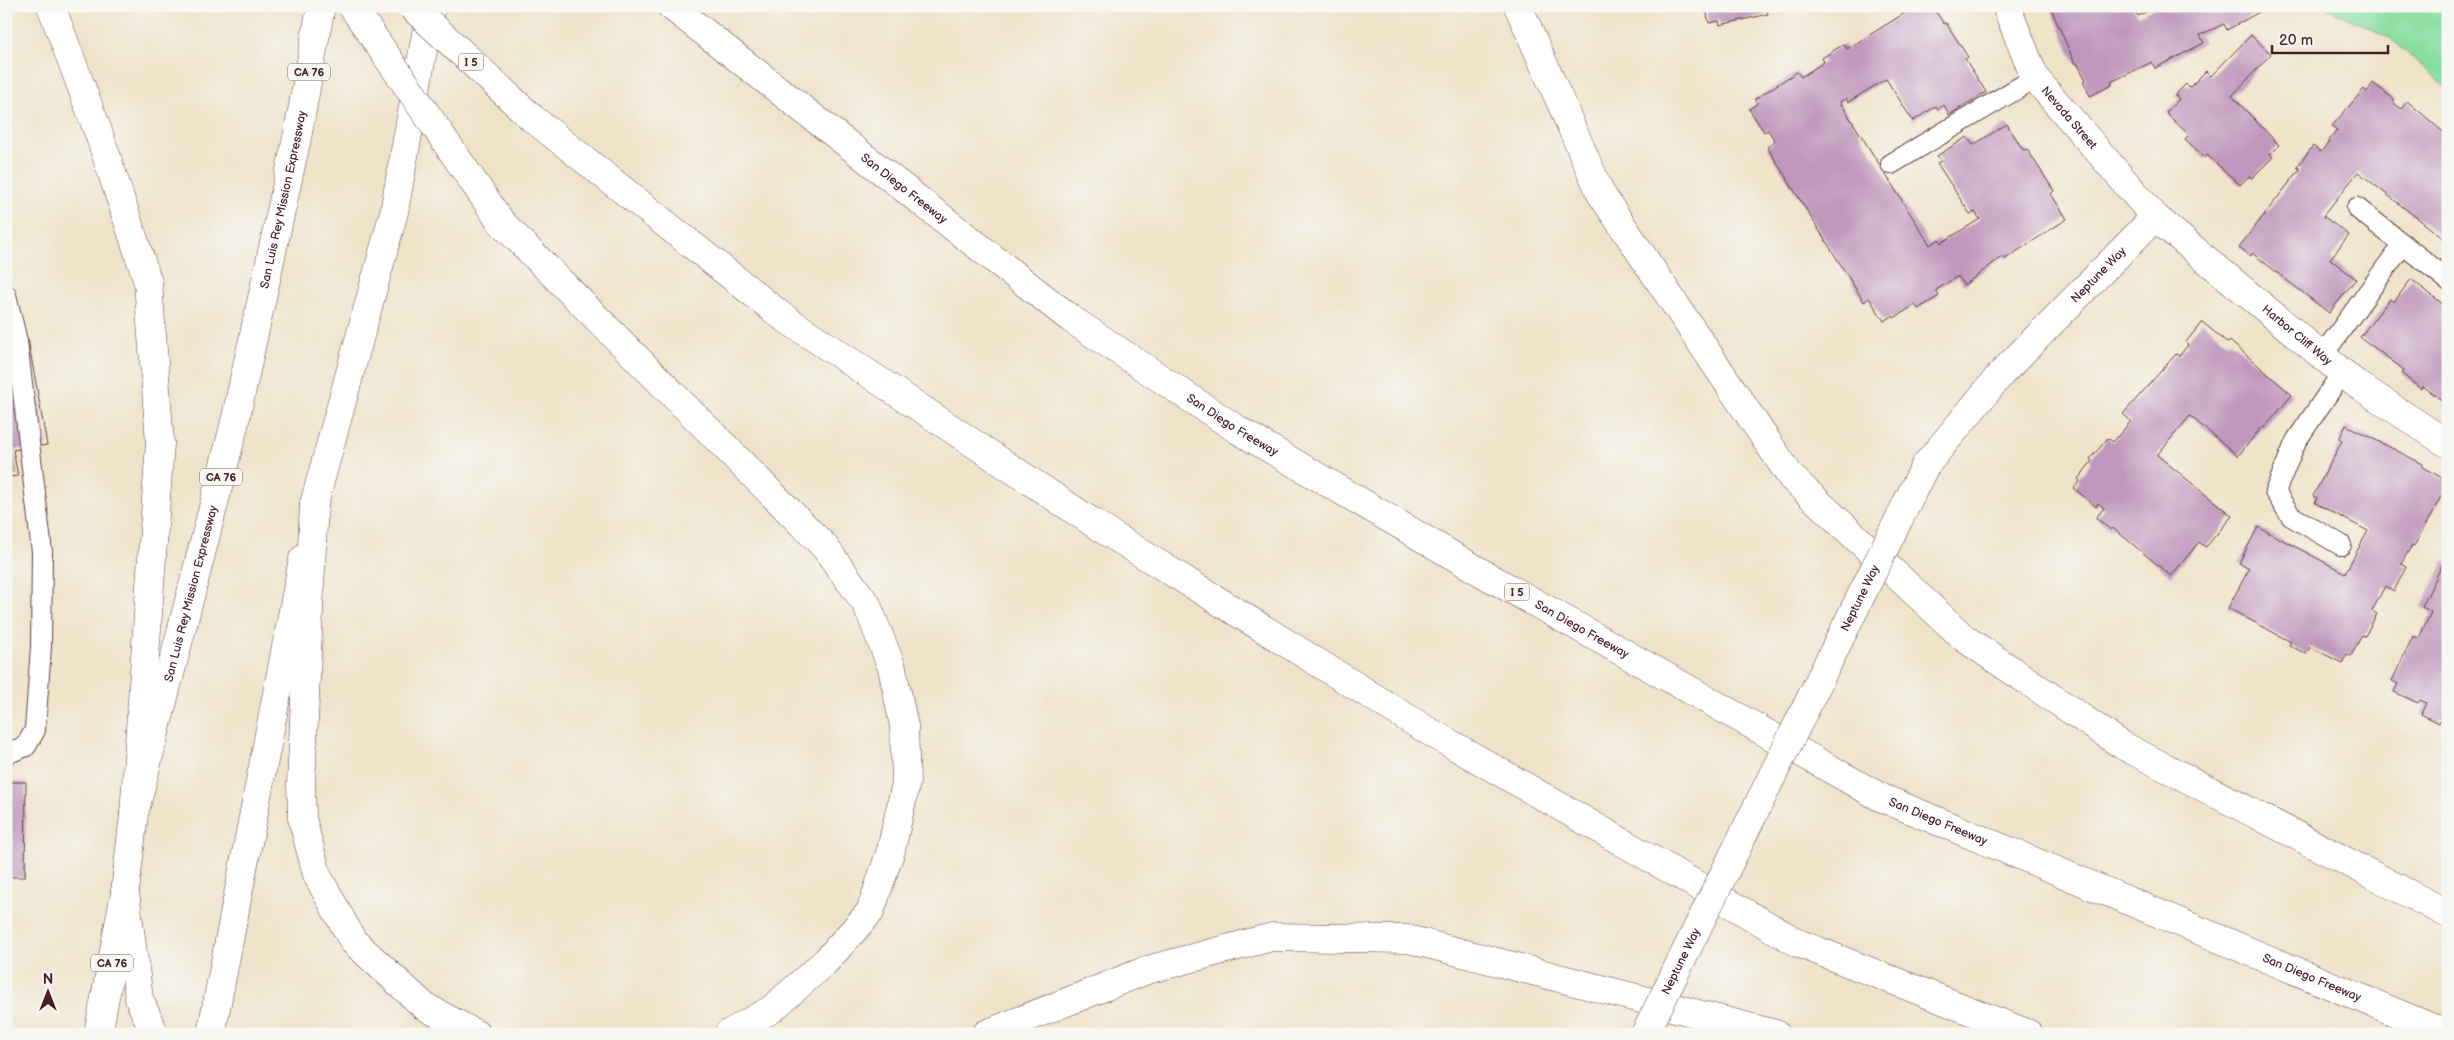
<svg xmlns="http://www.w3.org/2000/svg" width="2454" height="1040" viewBox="0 0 2454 1040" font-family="'Balsamiq Sans',sans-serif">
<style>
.green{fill:#88dea1;stroke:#697e66}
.building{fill:#bf97bc}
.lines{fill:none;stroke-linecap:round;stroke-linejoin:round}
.service-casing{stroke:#633c43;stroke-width:22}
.minor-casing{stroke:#633c43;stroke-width:29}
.tertiary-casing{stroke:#633c43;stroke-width:29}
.primary-casing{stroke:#633c43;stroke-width:29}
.trunk-casing{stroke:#633c43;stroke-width:29}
.motorway-casing{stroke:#633c43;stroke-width:29}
.service{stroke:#fff;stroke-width:20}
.minor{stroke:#fff;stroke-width:28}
.tertiary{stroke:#fff;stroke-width:28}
.primary{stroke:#fff;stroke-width:28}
.trunk{stroke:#fff;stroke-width:28}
.motorway{stroke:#fff;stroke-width:28}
.tertiary-bridge-casing{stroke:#633c43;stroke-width:29;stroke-linecap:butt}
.motorway-bridge-casing{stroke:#633c43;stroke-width:29;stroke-linecap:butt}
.tertiary-bridge{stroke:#fff;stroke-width:28}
.motorway-bridge{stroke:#fff;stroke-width:28}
.labels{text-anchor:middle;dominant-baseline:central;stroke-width:5;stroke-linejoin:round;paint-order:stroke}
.shield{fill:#f6f6f2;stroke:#7e6067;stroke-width:1}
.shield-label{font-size:11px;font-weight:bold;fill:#4a1f2b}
.street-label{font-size:12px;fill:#4a1f2b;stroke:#f6f6f2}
</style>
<rect width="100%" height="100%" fill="#f6f6f2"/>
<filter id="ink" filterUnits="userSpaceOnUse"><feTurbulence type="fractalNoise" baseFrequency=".02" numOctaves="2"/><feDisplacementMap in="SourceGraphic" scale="10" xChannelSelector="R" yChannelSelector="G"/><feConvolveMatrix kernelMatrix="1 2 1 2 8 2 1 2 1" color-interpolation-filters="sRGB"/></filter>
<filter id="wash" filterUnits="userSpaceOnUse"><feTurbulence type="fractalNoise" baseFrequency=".0096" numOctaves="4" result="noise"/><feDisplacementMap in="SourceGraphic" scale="20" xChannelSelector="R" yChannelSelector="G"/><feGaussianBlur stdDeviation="1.12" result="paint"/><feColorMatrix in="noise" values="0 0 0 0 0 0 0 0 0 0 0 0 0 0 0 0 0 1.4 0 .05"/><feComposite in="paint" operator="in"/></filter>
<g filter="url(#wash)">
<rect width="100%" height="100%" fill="#efe3c9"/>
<path class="green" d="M2323 6H2448V89L2390 38Z"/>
<g id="blocks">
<path class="building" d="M1705 6H1770V7L1766 8 1768 14 1720 25 1719 21 1709 23Z
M1916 6H1932L1944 24 1946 23 1968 57 1965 59 1986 92 1949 115 1944 105 1938 109 1936 106 1913 121 1886 79 1848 102 1846 98 1840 102 1930 245 1939 239 1941 243 1980 219 1975 212 1970 214 1937 163 1941 161 1937 156 1967 137 1973 145 2007 124 2023 150 2027 149 2054 191 2051 194 2067 219 2005 259 2003 256 1964 285 1958 276 1936 290 1939 296 1918 309 1915 305 1894 318 1893 316 1884 321 1869 298 1864 302 1767 147 1775 141 1768 130 1764 132 1749 109 1758 103 1755 99 1797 72 1801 77 1824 62 1822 58 1844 44 1847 49Z
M2050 6H2133L2138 16 2158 6H2270L2227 30 2224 24 2200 35 2204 43 2155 68 2152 62 2111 82 2112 85 2090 96 2083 81 2086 80 2077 63 2075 64Z
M2251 35 2271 54 2232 96 2279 145 2270 154 2273 157 2252 178 2249 176 2240 185 2207 155 2205 158 2185 139 2189 135 2166 113 2179 99 2175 95 2186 84 2190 87 2206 71 2211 76Z
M2373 83 2395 100 2393 102 2401 109 2407 101 2448 136V242L2358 172 2323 216 2349 235 2330 259 2356 279 2329 313 2252 253 2251 256 2239 247 2300 169 2297 167 2313 146 2321 152 2337 130 2332 126 2364 89 2367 92Z
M2411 279 2448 308V405L2423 386 2421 389 2401 373 2404 370 2360 337 2390 299 2394 302Z
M2202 322 2228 343 2230 341 2292 395 2272 419 2264 428 2262 427 2238 456 2190 416 2157 455 2232 516 2206 547 2199 542 2171 576 2113 528 2111 530 2096 518 2104 508 2098 503 2096 507 2074 488 2080 481 2078 479 2092 461 2090 459 2108 438 2113 442 2131 421 2123 414 2176 354 2179 356 2188 345 2186 342Z
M28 339 47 445 13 450 18 476 6 477V343Z
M2346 425 2423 464 2422 467 2448 481V484L2414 546 2412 545 2401 564 2406 567 2394 591 2385 586 2372 611 2377 614 2365 636 2362 635 2351 656 2347 654 2342 663 2310 647 2306 654 2289 645 2291 642 2228 608 2249 569 2239 563 2258 527 2345 573 2368 531 2315 503 2317 498 2313 496 2342 441 2339 439Z
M2448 558V721L2441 718 2439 723 2421 714 2426 703 2420 700 2418 703 2394 692 2398 684 2392 681 2413 636 2419 638 2431 612 2422 607 2444 561 2445 563Z
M6 782H26L25 877H6Z"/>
</g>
</g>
<g filter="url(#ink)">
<use href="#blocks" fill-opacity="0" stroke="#633c43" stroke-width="1"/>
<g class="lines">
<defs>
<path id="service" d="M1891 164 2035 78
M2357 208 2448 280
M6 295 17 341 42 552 41 647 35 730 26 746 6 754
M2322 356 2403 244
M2341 545 2291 516 2275 492 2296 441 2342 373"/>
<g id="minor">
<path id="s1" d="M2006 6 2035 78 2155 217 2355 383 2448 444"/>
<path id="s2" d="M2001 374 2155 217"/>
</g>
<path id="tertiary" d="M1925 466 2001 374"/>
<path id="primary" d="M98 1034 124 898
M211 1034 303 559"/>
<g id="trunk">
<path d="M314 504 394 212 431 6"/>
<path id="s3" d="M125 892 134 814 233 430 297 138 321 6"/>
</g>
<g id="motorway">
<path d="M51 6 99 134 148 282 160 443 134 814"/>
<path id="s4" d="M671 6 1071 319 1238 430 1484 574 1880 797 2447 1034"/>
<path d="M1518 6 1601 194 1791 477 1964 638 2122 745 2448 914"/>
<path d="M532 118 783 317 1104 530 1425 729 1798 943 2029 1034"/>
<path d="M501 222 824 546 867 605 892 668 904 726 906 783 891 850 870 912 826 961 772 1009 728 1034"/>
<path d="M314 504 301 784 302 818 317 875 353 941 424 1006 476 1034"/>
<path d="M125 892 139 999 155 1034"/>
<path d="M986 1034 1147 970 1272 937 1408 939 1776 1034"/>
</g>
</defs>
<use href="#service" class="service-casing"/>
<use href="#minor" class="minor-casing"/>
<use href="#tertiary" class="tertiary-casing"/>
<use href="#primary" class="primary-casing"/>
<use href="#trunk" class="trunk-casing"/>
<use href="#motorway" class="motorway-casing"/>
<use href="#service" class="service"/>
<use href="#minor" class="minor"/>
<use href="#tertiary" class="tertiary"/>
<use href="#primary" class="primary"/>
<use href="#trunk" class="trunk"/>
<use href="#motorway" class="motorway"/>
<defs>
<g id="tertiary-bridge">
<path id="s5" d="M1645 1034 1925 466"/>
</g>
<path id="motorway-bridge" d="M352 6 501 222
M411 6 532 118"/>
</defs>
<use href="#tertiary-bridge" class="tertiary-bridge-casing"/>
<use href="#motorway-bridge" class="motorway-bridge-casing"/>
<use href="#tertiary-bridge" class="tertiary-bridge"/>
<use href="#motorway-bridge" class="motorway-bridge"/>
</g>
</g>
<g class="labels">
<g class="shield">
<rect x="458.5" y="53.5" width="25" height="17" rx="4"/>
<rect x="288" y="63.5" width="42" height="17" rx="4"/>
<rect x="200" y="468.5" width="42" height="17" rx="4"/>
<rect x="1504.5" y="583.5" width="25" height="17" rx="4"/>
<rect x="91" y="954.5" width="42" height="17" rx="4"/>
</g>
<g class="shield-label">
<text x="471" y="62">I 5</text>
<text x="309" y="72">CA 76</text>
<text x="221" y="477">CA 76</text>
<text x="1517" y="592">I 5</text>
<text x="112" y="963">CA 76</text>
</g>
<g class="street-label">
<text stroke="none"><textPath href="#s1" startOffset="130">Nevada Street</textPath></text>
<text stroke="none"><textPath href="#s4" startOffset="296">San Diego Freeway</textPath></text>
<text stroke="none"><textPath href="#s3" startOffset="711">San Luis Rey Mission Expressway</textPath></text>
<text stroke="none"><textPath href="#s2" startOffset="139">Neptune Way</textPath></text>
<text stroke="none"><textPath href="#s1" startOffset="446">Harbor Cliff Way</textPath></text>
<text stroke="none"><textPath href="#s4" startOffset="701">San Diego Freeway</textPath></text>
<text stroke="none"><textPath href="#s3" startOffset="306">San Luis Rey Mission Expressway</textPath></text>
<text stroke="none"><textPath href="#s5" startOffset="486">Neptune Way</textPath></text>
<text stroke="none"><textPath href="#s4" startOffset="1106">San Diego Freeway</textPath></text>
<text stroke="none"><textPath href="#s4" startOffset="1511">San Diego Freeway</textPath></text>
<text stroke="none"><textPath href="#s5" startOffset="81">Neptune Way</textPath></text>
<text stroke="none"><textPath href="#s4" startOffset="1916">San Diego Freeway</textPath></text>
</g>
</g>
<rect width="2454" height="1040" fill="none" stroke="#f6f6f2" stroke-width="25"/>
<g transform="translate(48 992)" stroke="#f6f6f2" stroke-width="4" paint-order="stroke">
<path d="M0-4L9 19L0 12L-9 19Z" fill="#4a1f2b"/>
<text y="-8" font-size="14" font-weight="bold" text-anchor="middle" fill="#4a1f2b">N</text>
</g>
<path d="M2272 45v8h116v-8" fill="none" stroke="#4a1f2b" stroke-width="2.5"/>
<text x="2279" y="45" font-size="15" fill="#4a1f2b" stroke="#f6f6f2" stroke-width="4" paint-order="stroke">20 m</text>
</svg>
